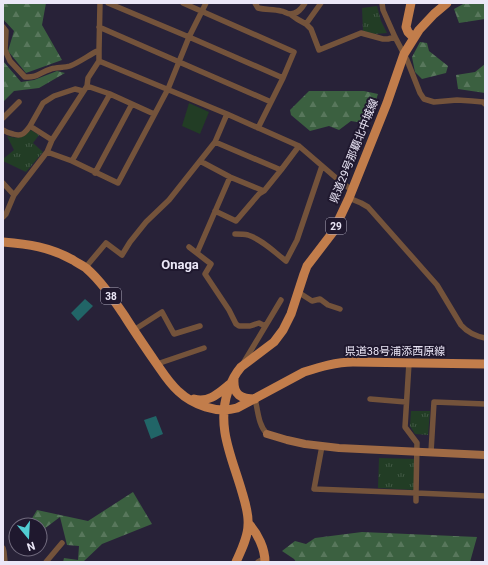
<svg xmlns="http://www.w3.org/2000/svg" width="488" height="565" viewBox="0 0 488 565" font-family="Roboto,'Noto Sans JP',sans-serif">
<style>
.grass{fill:url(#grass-tufts)}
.forest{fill:url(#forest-firs)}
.park{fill:#223d25}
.water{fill:#216567}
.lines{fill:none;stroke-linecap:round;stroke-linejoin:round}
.street{stroke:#74533b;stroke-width:5.5}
.secondary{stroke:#a06b45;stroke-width:8}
.primary{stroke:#c27d4b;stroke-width:9}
.labels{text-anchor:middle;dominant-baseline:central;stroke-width:4;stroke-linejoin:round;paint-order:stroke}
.shield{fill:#1f182e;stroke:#aea9bb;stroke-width:1}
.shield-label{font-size:10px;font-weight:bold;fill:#ebe7f7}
.street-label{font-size:11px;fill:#ebe7f7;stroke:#1f182e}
.quarter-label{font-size:13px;font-weight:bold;fill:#ebe7f7;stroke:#1f182e}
</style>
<defs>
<pattern id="grass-tufts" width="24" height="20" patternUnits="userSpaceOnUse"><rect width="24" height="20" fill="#223d25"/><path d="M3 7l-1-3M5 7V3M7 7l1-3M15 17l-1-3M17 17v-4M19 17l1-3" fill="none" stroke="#425945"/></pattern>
<pattern id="forest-firs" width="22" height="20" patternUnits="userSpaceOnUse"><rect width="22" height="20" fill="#3b6040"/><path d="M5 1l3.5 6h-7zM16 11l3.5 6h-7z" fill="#58775c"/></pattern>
</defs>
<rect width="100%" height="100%" fill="#282238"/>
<path class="grass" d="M377 6 381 21 387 33 375 34 363 31 362 8Z
M31 130 39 135 33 143 43 152 26 172 3 161V159L14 150 7 136C19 139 22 138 31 130Z
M411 411H430L428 435 415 434 410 426Z
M379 458 416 459 415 490 378 488Z"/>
<path class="forest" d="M3 3H46L42 25 62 60 26 73 8 51 14 31 3 19Z
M465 3H485V19L459 23 454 9Z
M420 42 427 43 429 51 448 66 446 73 422 79 415 72 412 57Z
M3 61 21 82 34 80 57 71 65 73 39 88 14 91 3 102Z
M485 64V93L458 89 456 75 475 72Z
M309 91H364L378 94 368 124 351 121 339 130 329 126 310 131 291 115 290 110Z
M133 492 152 524 102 544 83 562H63L64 558 78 560 79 546 67 545 60 517 44 529 40 528V525H28L37 510 88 521Z
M362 532 477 537 470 562H296L294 559 282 551 295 541 306 544 315 538Z"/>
<path class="park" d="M189 103 209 112 200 134 182 126Z"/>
<path class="water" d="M85 299 93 306 78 321 71 313Z
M156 416 163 434 151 439 144 420Z"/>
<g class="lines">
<path class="street" d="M108 3 189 37 283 78
M183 3 294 52 283 78 258 128
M255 3 258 8C266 10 273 9 281 11 284 11 287 14 290 14 298 14 302 8 305 3
M382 3 383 10 395 37 407 60 420 93 424 99 434 102 457 100 472 101 483 102 485 104
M290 14 297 19 306 24 311 29 319 50 361 33 383 39H388L395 37
M306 24 321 3
M3 27 6 31 5 50 10 61 25 77C38 78 40 72 51 69 57 67 64 68 70 66 80 62 89 55 99 50
M99 27 271 102
M99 61 227 114 299 146 342 183 352 190
M87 86 110 94 154 114
M3 118 19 102
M3 130C6 132 9 133 13 134 22 137 25 133 30 126
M52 140 30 126 43 103 54 96 75 89 83 91
M215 142 281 170
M47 152 72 161 118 183 168 89 189 37 206 3
M72 161 110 94
M200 161 230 177 264 191
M95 173 132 104
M3 183 14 195
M349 198 361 203 368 207 437 285 461 325C468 333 475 336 485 338
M215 211 236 221 259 194 264 191 281 170 299 146
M3 217 6 214 14 195 47 152 52 140 87 86 88 78 99 61V50L100 3
M235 234C240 234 244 234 248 235 263 240 274 252 286 261L297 240 322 166
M189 247 211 264 205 274 229 310 236 324 239 326H250L259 323 265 326
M197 253 230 177
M85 268 106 243 122 255 130 242 146 222 169 200 215 142 227 114
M298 292 312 301 320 299 328 305 340 309
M134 330 162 312 174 334 200 326
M244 362 281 300
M409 363 405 427 417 443 416 493 485 496
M157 364 204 348
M255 399C258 410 258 425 267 434
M370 399 406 402
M322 446 314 489 416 493V501
M431 452 434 402 485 404
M3 548 4 552 5 562
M46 562 62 543
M258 562 265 558"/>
<path class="secondary" d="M267 434 287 440 305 444 339 448 485 455"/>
<path class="primary" d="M411 3 406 27 408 32 414 38
M3 242C28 244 50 247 73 260 77 263 82 265 86 268 101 281 113 299 124 315 134 331 145 347 156 363 163 373 169 383 178 391 193 405 217 414 237 408L304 372C320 367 336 362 353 362L485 364
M234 379C233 395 241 399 255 399
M194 399C209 403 219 393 230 384
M249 524C258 534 265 549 265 562
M236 562C241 551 248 537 248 525 249 514 245 502 242 492 232 457 216 427 228 391 231 382 235 374 241 367L274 342 283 330 291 314 304 274 307 266 333 232 349 198 387 103 404 54 419 30 434 14 447 3"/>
</g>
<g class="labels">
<g class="shield">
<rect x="326" y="218" width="20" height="16" rx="3"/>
<rect x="101" y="288" width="20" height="16" rx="3"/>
</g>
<g class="shield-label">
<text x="336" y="226">29</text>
<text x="111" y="296">38</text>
</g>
<g class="street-label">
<text transform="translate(354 151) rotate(-68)">県道29号那覇北中城線</text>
<text x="395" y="351">県道38号浦添西原線</text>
</g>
<g class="quarter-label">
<text x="180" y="264">Onaga</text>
</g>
</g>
<rect width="488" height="565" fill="none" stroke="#ebe7f7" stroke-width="8"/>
<g transform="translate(28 537) rotate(162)"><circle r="19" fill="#1f182e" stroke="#716b7e"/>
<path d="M0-3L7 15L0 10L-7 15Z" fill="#51ccd2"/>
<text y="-6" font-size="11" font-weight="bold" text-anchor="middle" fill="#ebe7f7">N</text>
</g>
</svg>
